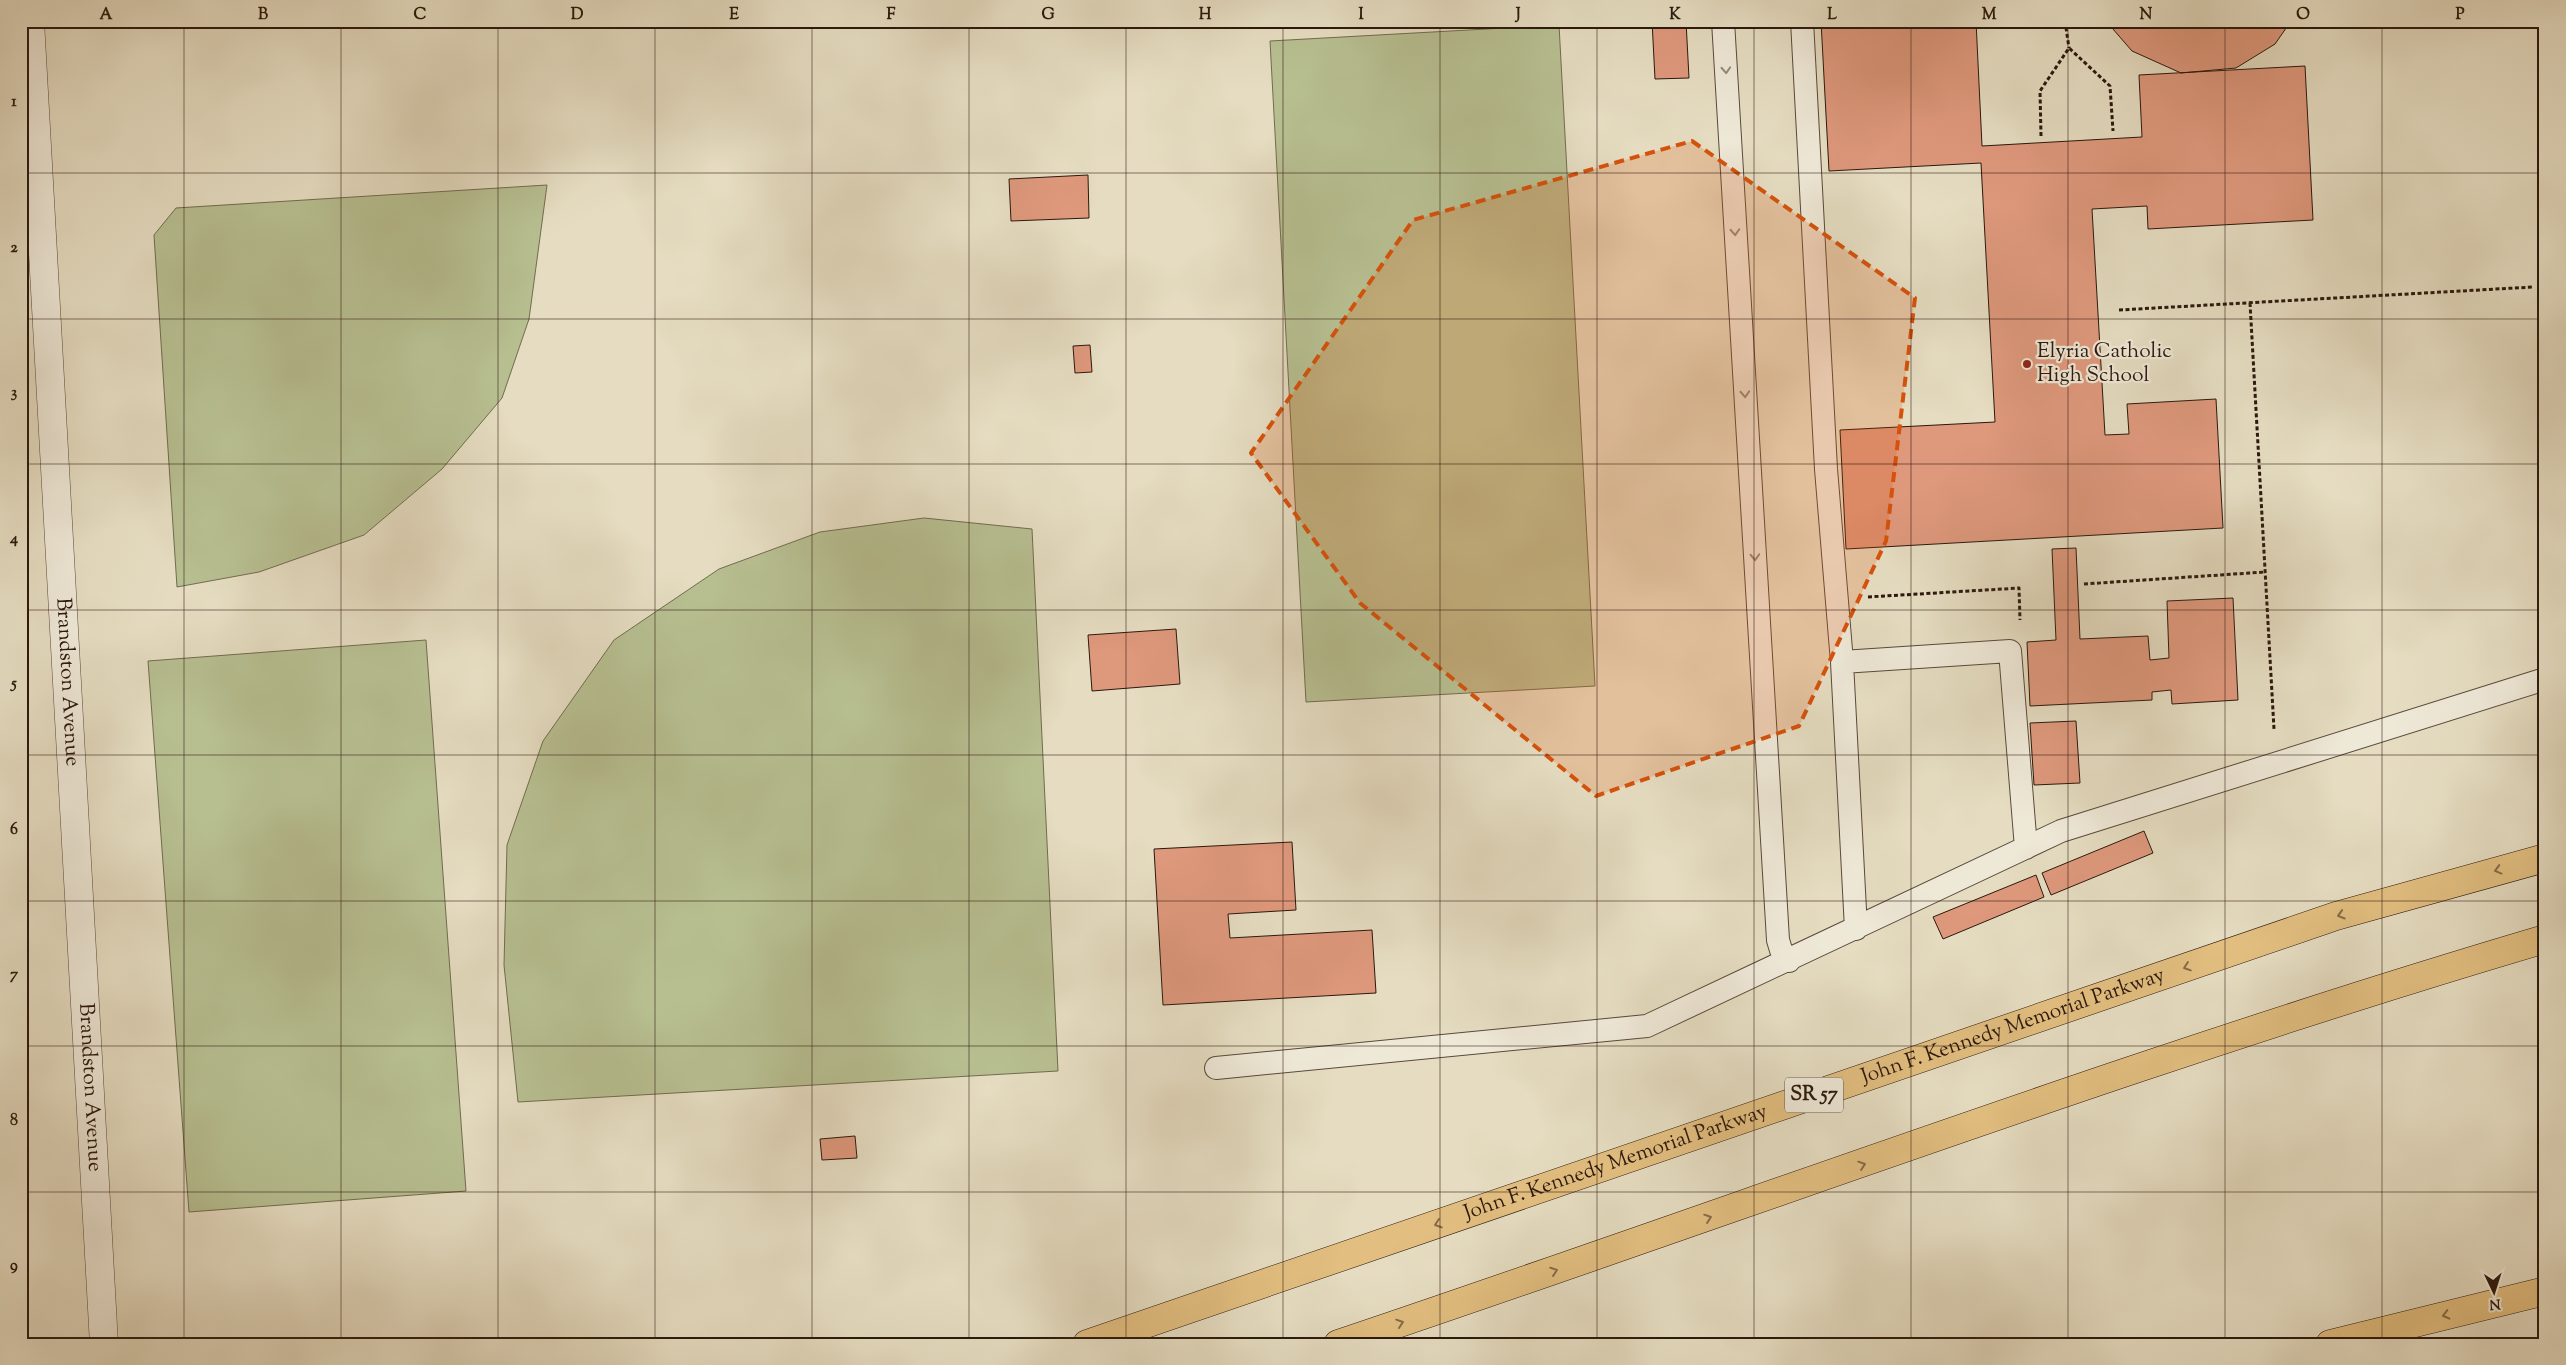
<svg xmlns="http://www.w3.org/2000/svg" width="2566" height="1365" viewBox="0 0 2566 1365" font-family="'Sorts Mill Goudy',serif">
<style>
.green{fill:#b7bf91;stroke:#716c4f}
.building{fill:#de987c;stroke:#2b180d}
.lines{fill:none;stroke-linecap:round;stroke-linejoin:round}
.service-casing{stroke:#5a493a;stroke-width:24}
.minor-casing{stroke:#5a493a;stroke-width:29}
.trunk-casing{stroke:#2b180d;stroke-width:29}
.motorway-casing{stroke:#2b180d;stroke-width:29}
.path{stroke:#2b180d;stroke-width:3;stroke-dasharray:4 2.5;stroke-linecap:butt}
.service{stroke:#eee8d7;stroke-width:22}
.minor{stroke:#eee8d7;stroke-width:28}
.trunk{stroke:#e2be80;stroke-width:28}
.motorway{stroke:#e2be80;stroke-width:28}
.oneway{stroke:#968a7c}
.oneway2{stroke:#866b46}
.marked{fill:#d5520c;fill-opacity:0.2;stroke:#d5520c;stroke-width:4;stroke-dasharray:10 6;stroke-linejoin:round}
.grid{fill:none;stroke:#2b180d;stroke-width:1;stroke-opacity:0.55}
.poi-dot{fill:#8f2418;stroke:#eee8d7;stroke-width:2}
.labels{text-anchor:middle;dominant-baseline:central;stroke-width:4.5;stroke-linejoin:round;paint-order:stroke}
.shield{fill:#eee8d7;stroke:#66564a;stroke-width:1}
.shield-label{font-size:20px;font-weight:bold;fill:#2b180d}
.poi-label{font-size:21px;fill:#2b180d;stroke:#eee8d7;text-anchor:start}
.street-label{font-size:21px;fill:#2b180d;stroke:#eee8d7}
.neatline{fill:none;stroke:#2b180d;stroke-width:2}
.grid-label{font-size:16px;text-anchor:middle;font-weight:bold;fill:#2b180d}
</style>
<rect width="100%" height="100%" fill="#e5dcc1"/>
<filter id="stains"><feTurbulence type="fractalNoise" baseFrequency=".004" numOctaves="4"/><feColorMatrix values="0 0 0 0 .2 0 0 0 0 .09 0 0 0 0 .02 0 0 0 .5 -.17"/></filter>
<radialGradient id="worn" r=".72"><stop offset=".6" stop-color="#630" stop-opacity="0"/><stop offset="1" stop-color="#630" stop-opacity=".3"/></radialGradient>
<path class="green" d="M1559 25 1595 686 1306 702 1270 41Z
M547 185 529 319 502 398 442 469 364 535 259 572 177 587 154 235 176 208Z
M924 518 1032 529 1058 1071 518 1102 504 965 507 845 543 741 614 640 719 569 820 532Z
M426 640 466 1191 189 1212 148 661Z"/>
<path class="building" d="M1124 21H1171V23L1124 26Z
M1652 21H1686L1689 78 1655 79Z
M1821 21H1976L1982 146 2142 137 2139 75 2305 66 2313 220 2148 229 2147 206 2092 209 2105 435 2129 434 2127 404 2216 399 2223 528 1846 549 1840 430 1995 422 1981 163 1829 171Z
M2106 21H2291L2275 44 2236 68 2181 73 2132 51Z
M1088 175 1089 218 1011 221 1009 179Z
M1090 345 1092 372 1075 373 1073 346Z
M2076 548 2080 639 2148 636 2150 660 2169 658 2167 601 2233 598 2238 700 2172 704 2171 690 2152 692V700L2030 706 2027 642 2056 640 2052 549Z
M1176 629 1180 684 1092 691 1088 635Z
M2076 721 2080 783 2034 785 2030 723Z
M2144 831 2153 853 2051 895 2042 873Z
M1292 842 1296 910 1228 914 1230 938 1372 930 1376 993 1163 1005 1154 849Z
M2036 875 2044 897 1943 939 1933 917Z
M855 1136 857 1158 822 1160 820 1139Z"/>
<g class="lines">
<defs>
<path id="service" d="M1723 21 1778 940 1781 950 1789 961
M1802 21 1826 469 1842 662
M1856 929 1842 662 2010 651 2026 848
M1216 1068 1647 1026 2061 831 2545 679"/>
<g id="minor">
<path id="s1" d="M30 21 104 1344"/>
</g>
<g id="trunk">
<path id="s2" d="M1087 1344 2336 916 2545 858"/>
<path d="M1338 1344C1740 1209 2138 1059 2545 939"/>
</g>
<path id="motorway" d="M2330 1344 2545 1291"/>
</defs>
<use href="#service" class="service-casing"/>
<use href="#minor" class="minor-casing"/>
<use href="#trunk" class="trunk-casing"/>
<use href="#motorway" class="motorway-casing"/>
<path class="path" d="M2065 21 2069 48
M2041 136 2040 91 2069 48 2110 86 2113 131
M2250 303 2274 729
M2119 310 2533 287
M2084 584 2265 572
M1868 597 2019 588 2020 620"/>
<use href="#service" class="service"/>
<use href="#minor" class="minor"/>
<use href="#trunk" class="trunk"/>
<use href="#motorway" class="motorway"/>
</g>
<defs><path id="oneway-chevron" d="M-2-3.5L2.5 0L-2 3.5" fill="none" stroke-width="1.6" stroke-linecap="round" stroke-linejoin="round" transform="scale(1.25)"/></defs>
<g class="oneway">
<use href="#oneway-chevron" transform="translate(1726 70) rotate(87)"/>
<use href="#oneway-chevron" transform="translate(1735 232) rotate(87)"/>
<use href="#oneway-chevron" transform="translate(1745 394) rotate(87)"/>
<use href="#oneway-chevron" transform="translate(1755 557) rotate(87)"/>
</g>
<g class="oneway2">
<use href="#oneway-chevron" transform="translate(2498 870) rotate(165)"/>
<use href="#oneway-chevron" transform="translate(2341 915) rotate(163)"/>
<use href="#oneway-chevron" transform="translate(2187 967) rotate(161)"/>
<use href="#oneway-chevron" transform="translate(1862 1165) rotate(-19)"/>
<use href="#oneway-chevron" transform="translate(1708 1218) rotate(-19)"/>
<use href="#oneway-chevron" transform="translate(1438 1224) rotate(161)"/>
<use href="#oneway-chevron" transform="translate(1554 1271) rotate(-19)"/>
<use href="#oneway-chevron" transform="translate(2446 1315) rotate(166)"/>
<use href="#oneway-chevron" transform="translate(1400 1323) rotate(-19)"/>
</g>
<path class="marked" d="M1692 141 1915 298 1886 541 1799 726 1596 796 1360 603 1251 453 1413 220Z"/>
<path class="grid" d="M184 21V1344M341 21V1344M498 21V1344M655 21V1344M812 21V1344M969 21V1344M1126 21V1344M1283 21V1344M1440 21V1344M1597 21V1344M1754 21V1344M1911 21V1344M2068 21V1344M2225 21V1344M2382 21V1344M21 173H2545M21 319H2545M21 464H2545M21 610H2545M21 755H2545M21 901H2545M21 1046H2545M21 1192H2545"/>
<circle class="poi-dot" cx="2027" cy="364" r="5"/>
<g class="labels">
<rect class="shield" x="1785" y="1077.5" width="58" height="35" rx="4"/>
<g class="shield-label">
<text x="1814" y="1095">SR 57</text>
</g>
<g class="poi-label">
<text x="2037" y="352">Elyria Catholic<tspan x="2037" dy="24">High School</tspan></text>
</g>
<g class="street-label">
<text stroke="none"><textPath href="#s1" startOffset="662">Brandston Avenue</textPath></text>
<text stroke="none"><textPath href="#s2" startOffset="979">John F. Kennedy Memorial Parkway</textPath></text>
<text stroke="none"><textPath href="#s1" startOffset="1068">Brandston Avenue</textPath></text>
<text stroke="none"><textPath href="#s2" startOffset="559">John F. Kennedy Memorial Parkway</textPath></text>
</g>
</g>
<rect width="2566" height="1365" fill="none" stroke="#e5dcc1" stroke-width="55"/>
<g transform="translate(2494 1292) rotate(176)" stroke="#eee8d7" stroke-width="4" paint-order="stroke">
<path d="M0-4L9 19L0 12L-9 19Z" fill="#2b180d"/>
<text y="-8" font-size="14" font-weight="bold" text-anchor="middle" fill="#2b180d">N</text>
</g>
<rect x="28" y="28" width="2510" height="1310" class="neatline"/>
<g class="grid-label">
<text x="106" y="19">A</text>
<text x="263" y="19">B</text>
<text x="420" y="19">C</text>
<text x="577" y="19">D</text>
<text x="734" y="19">E</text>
<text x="891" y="19">F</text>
<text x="1048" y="19">G</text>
<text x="1205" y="19">H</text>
<text x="1361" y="19">I</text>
<text x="1518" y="19">J</text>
<text x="1675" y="19">K</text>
<text x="1832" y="19">L</text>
<text x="1989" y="19">M</text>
<text x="2146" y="19">N</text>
<text x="2303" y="19">O</text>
<text x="2460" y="19">P</text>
<text x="14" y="106">1</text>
<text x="14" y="252">2</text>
<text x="14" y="397">3</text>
<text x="14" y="543">4</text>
<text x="14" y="688">5</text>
<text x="14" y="834">6</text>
<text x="14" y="979">7</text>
<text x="14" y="1125">8</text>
<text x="14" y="1270">9</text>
</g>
<rect width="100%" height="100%" filter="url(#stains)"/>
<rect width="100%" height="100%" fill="url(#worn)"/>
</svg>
